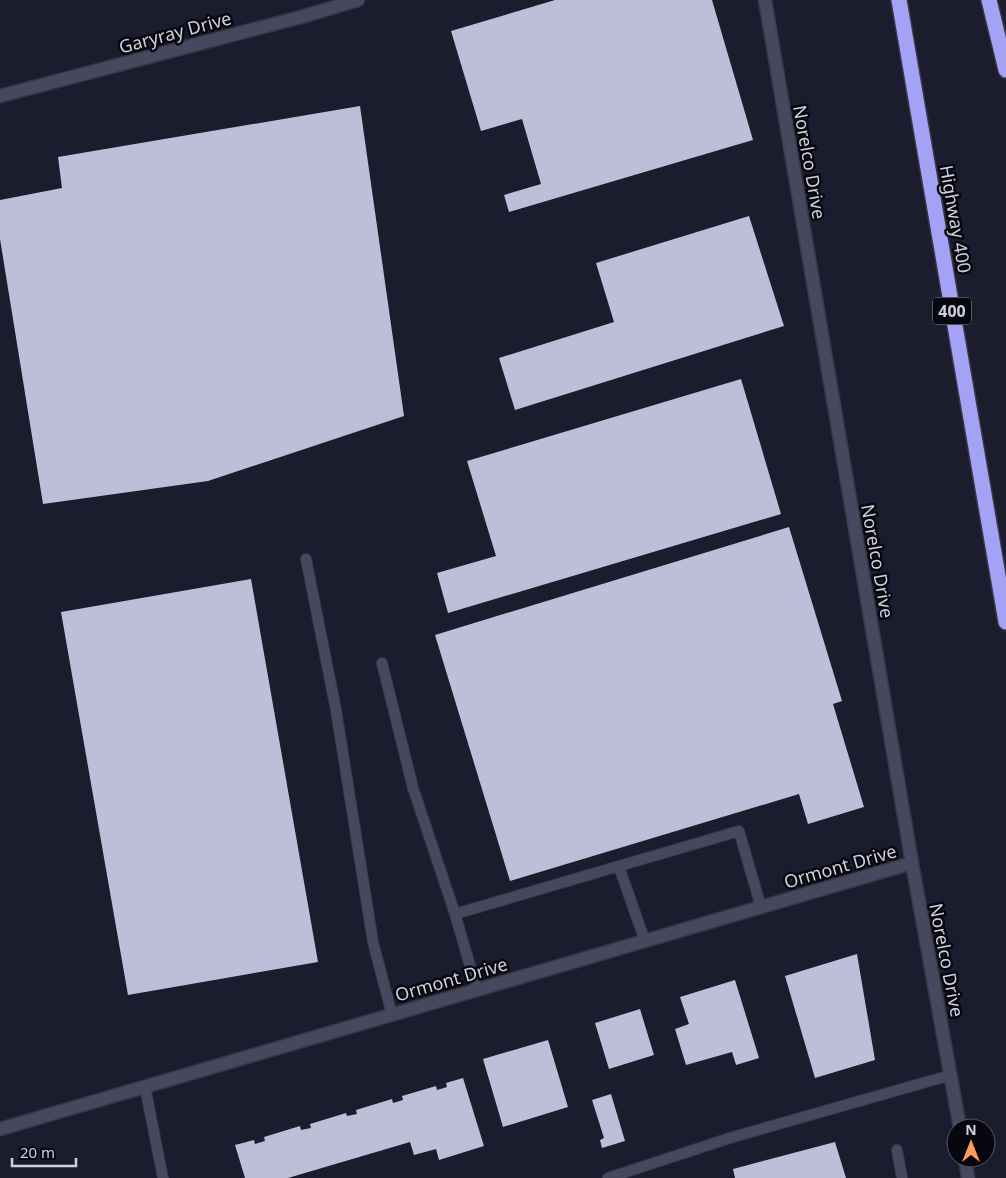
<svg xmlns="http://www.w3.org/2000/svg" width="1006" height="1178" viewBox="0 0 1006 1178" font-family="'Noto Sans',sans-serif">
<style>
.building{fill:#bebed8}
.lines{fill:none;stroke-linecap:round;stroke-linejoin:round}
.service-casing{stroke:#373746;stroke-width:12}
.minor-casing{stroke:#373746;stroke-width:15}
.motorway-casing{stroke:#373746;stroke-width:18}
.service{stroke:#47475d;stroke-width:10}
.minor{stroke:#47475d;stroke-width:12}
.motorway{stroke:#a3a2f4;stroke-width:15}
.labels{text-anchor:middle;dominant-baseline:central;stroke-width:5;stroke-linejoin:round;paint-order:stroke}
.shield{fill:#07070f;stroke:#9494a0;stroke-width:1}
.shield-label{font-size:16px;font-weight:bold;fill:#d0d1de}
.street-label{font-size:18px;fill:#d0d1de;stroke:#07070f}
</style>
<rect width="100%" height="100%" fill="#1c1c2f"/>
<path class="building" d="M555 0H712L753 140 509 212 504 195 541 184 522 119 481 131 451 31Z
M360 106 404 416 208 481 43 504 0 239V200L62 188 58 157Z
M749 216 784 326 515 410 499 358 614 322 596 263Z
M741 379 781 514 448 613 437 573 496 556 467 461Z
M789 527 842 701 833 704 864 807 808 824 799 794 510 881 435 635Z
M251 579 318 962 128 995 61 612Z
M857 954 875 1060 815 1078 785 976Z
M735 980 759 1058 736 1065 732 1052 686 1065 675 1029 689 1024 680 997Z
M640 1009 654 1055 609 1069 595 1023Z
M548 1040 568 1107 503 1127 483 1059Z
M463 1078 484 1146 439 1160 436 1149 414 1155 410 1142 288 1178H245L235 1145 254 1140 255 1144 265 1141 264 1137 300 1126 301 1130 311 1128 310 1124 346 1113 347 1116 357 1114 356 1110 392 1099 393 1103 403 1100 402 1096 436 1086 437 1090 447 1087 446 1083Z
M611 1094 625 1141 602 1148 600 1140 604 1138 592 1100Z
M835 1142 846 1178H735L733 1169Z"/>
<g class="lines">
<defs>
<path id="service" d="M306 559 336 710 373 942 392 1015
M382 663 413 788 455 914 477 990
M619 867 645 941
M455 914 739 831 761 907
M145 1087 163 1178
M897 1150 902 1178
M608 1178 733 1137 951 1075"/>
<path id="minor" d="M765 0 912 863 960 1128
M0 96 301 17 358 0
M0 1129 912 863
M965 1158 968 1178"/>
<path id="motorway" d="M899 0 1006 622
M989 0 1006 70"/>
</defs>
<use href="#service" class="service-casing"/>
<use href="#minor" class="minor-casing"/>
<use href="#motorway" class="motorway-casing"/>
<use href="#service" class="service"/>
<use href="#minor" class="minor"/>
<use href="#motorway" class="motorway"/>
</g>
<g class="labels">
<rect class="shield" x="933" y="297.5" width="38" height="27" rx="4"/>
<g class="shield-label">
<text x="952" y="311">400</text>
</g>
<g class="street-label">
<text transform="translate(175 32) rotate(-15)">Garyray Drive</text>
<text transform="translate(810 162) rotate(80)">Norelco Drive</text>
<text transform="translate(956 219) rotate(80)">Highway 400</text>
<text transform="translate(878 561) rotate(80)">Norelco Drive</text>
<text transform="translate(840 866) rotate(-16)">Ormont Drive</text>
<text transform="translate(947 960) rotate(79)">Norelco Drive</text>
<text transform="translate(451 979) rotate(-16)">Ormont Drive</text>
</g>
</g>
<g transform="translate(971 1143)"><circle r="24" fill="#07070f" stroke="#575862"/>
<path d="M0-4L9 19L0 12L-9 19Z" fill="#fe9c58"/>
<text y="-8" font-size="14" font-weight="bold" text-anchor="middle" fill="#d0d1de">N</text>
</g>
<path d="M12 1158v8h64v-8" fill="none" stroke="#d0d1de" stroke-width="2.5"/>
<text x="20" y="1158" font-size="15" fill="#d0d1de" stroke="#07070f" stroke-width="4" paint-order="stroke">20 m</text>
</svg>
